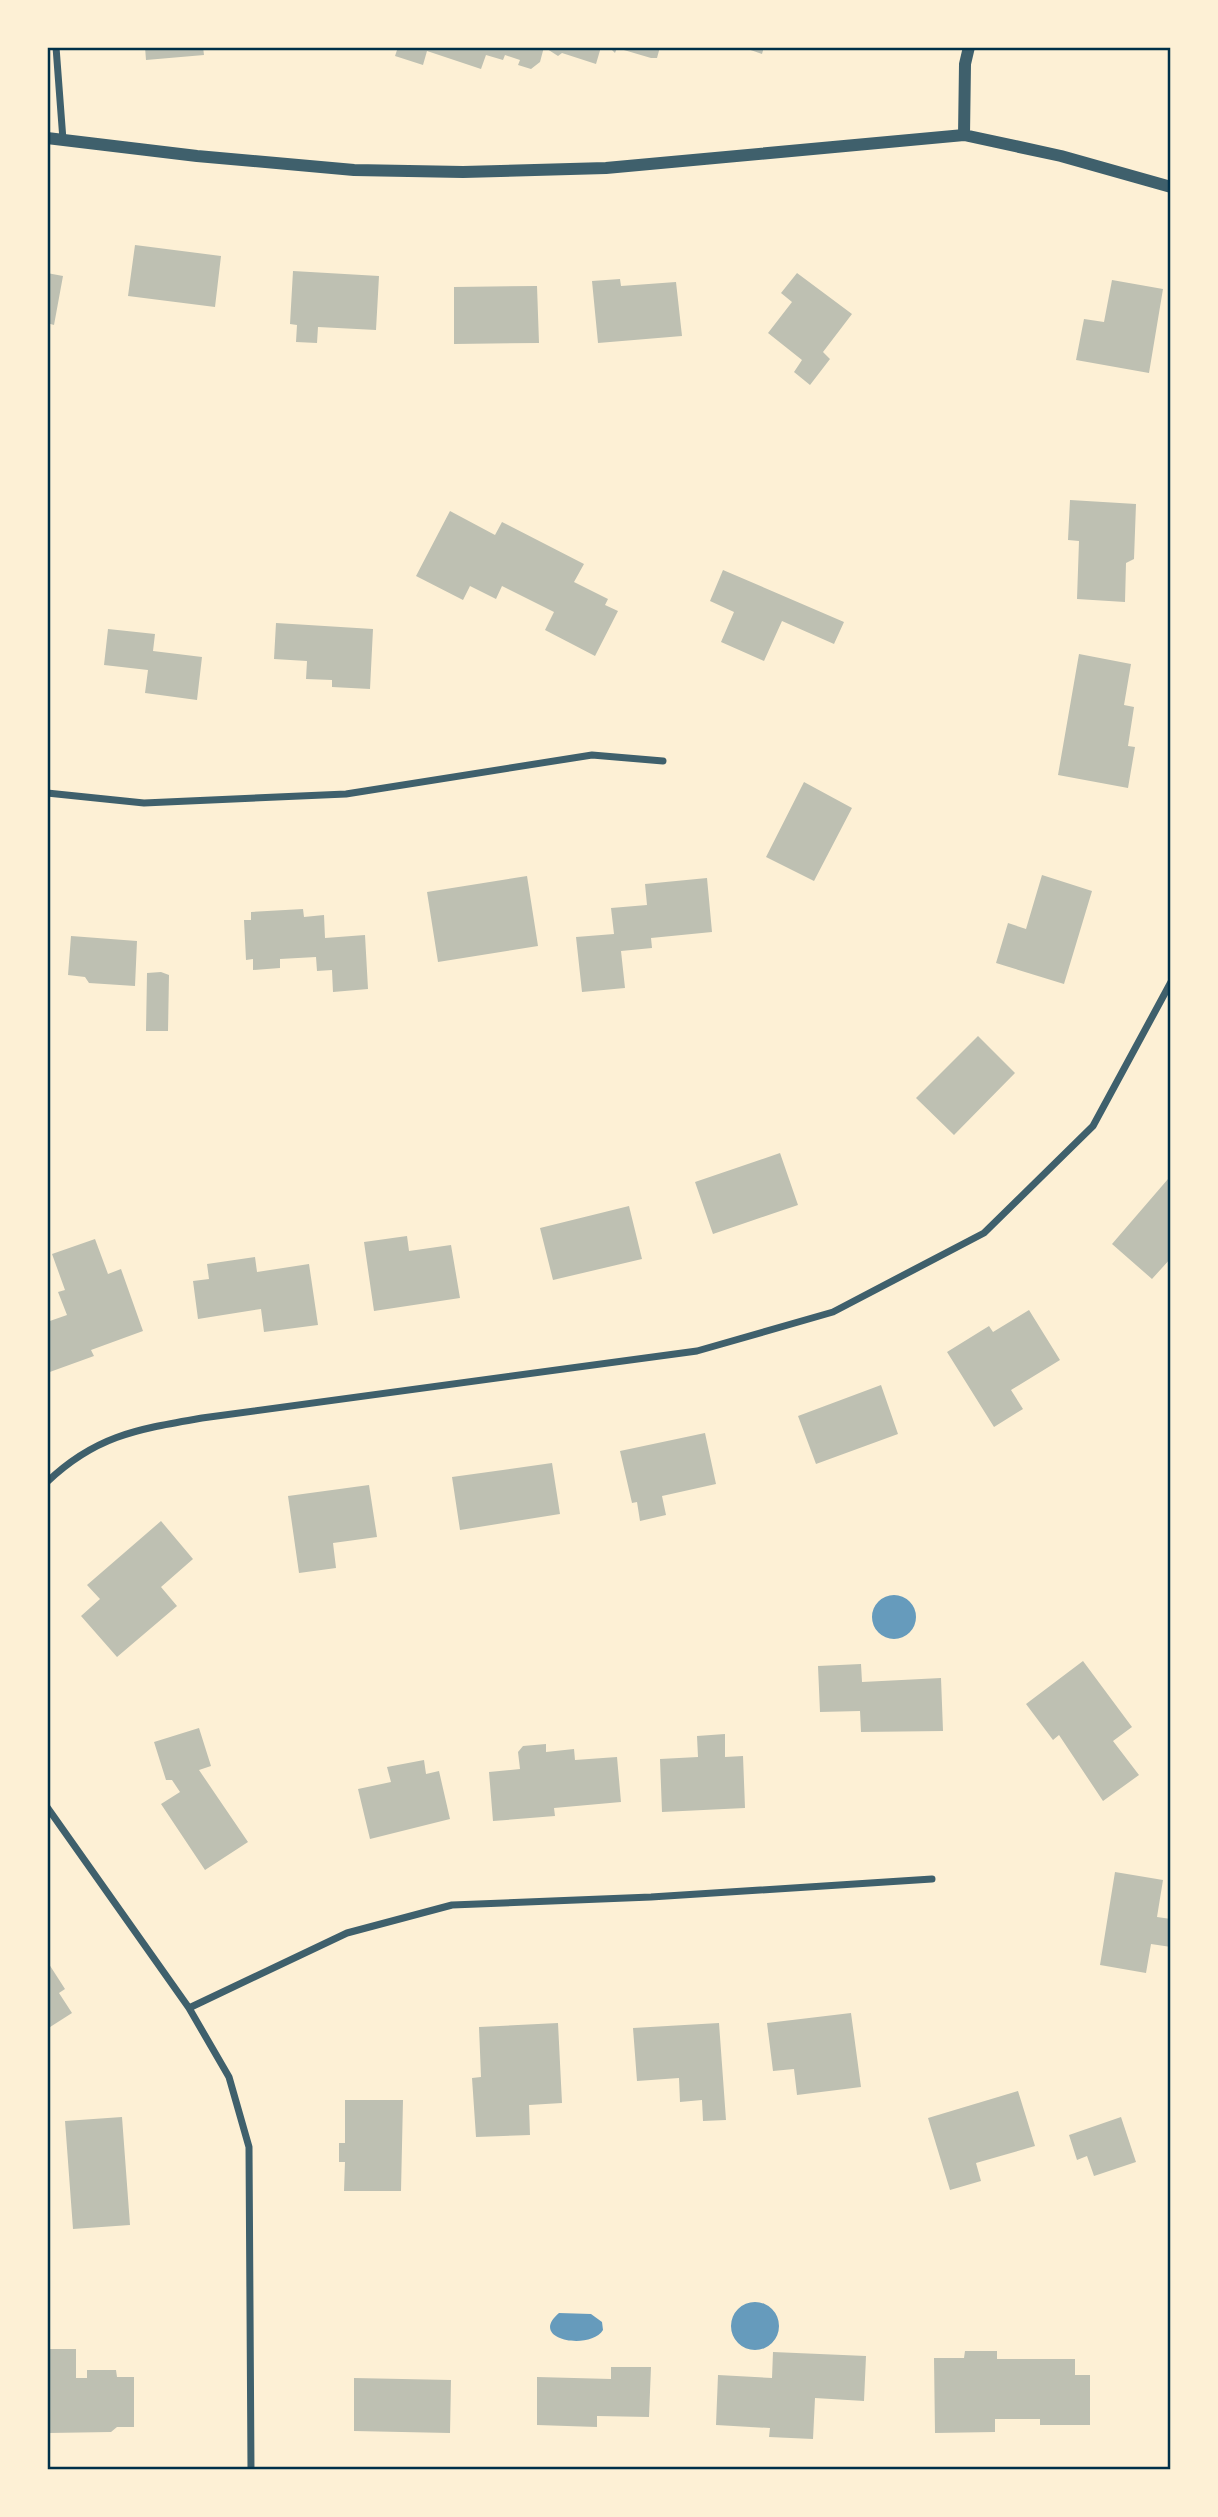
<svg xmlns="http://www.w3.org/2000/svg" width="1218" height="2517" viewBox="0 0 1218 2517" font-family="Figtree,sans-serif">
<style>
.water{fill:#669bbc}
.building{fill:#bec0b2}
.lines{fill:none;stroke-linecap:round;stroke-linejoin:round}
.minor{stroke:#3f606c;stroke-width:7}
.tertiary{stroke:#3f606c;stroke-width:12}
.neatline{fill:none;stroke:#003049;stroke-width:2.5}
</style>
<rect width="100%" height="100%" fill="#fdf0d5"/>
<path class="water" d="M872 1617a22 22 0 1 1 44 0a22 22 0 1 1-44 0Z
M731 2326a24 24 0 1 1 48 0a24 24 0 1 1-48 0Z
M559 2313 591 2314 602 2322 603 2330C590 2351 527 2340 559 2313Z"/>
<path class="building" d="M145 47H203L204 55 146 60Z
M398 47H544L540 62 531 69 518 65 520 60 505 55 503 60 486 55 481 69 427 51 423 65 395 56Z
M544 47H601L596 64 562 53 558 56Z
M609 47H660L657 58H651L617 48 615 53Z
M742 47H764L762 54Z
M135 245 221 256 215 307 128 296Z
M293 271 379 276 376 330 318 327 317 343 296 342 297 325 290 324Z
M47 273 63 276 54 325 47 323Z
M797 273 852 314 823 352 830 359 810 385 794 372 802 360 768 333 792 302 781 293Z
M620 279 621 286 676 282 682 336 598 343 592 281Z
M1112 280 1163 289 1149 373 1076 360 1084 319 1104 322Z
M537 286 539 343 454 344V287Z
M1070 500 1136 504 1134 559 1126 563 1125 602 1077 599 1079 541 1068 540Z
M450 511 495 535 502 522 584 564 574 582 608 599 605 605 618 611 595 656 545 630 554 612 502 586 496 599 470 586 463 600 416 576Z
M723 570 844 622 834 644 782 621 764 661 721 642 734 612 710 601Z
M276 623 373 629 370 689 332 687V680L306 679 307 661 274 659Z
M108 629 155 634 153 651 202 657 197 700 145 693 148 670 104 665Z
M1079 654 1131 664 1124 705 1134 707 1128 746 1135 747 1128 788 1058 775Z
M804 782 852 808 814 881 766 857Z
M1042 875 1092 891 1064 984 996 963 1008 923 1026 929Z
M527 876 538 946 438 962 427 892Z
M707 878 712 932 651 938 652 948 621 951 625 988 582 992 576 937 614 934 611 908 647 905 645 884Z
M303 909 304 917 324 915 325 938 365 935 368 989 333 992 332 970 317 971 316 957 280 959V968L253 970V959L246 960 244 920H251V912Z
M71 936 137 941 135 986 89 983 85 977 68 975Z
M161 972 169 975 168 1031H146L147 973Z
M978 1036 1015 1073 954 1135 916 1098Z
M780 1153 798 1205 713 1234 695 1182Z
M1168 1179 1171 1258 1152 1279 1112 1244Z
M629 1206 642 1259 553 1280 540 1228Z
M407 1236 409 1251 451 1245 460 1298 374 1311 364 1242Z
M95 1239 108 1274 121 1269 143 1331 91 1350 94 1356 47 1373V1322L67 1315 58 1292 65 1290 52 1254Z
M255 1257 257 1272 309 1264 318 1325 264 1332 261 1309 198 1319 193 1281 209 1279 207 1264Z
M1029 1310 1060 1360 1011 1390 1023 1409 994 1427 947 1352 989 1326 993 1332Z
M881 1385 898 1434 816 1464 798 1416Z
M705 1433 716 1484 662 1496 666 1515 640 1521 637 1502 632 1503 620 1451Z
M552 1463 560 1514 460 1530 452 1477Z
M369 1485 377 1537 333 1543 336 1568 299 1573 288 1496Z
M161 1521 193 1559 161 1587 177 1606 117 1657 81 1616 100 1599 87 1585Z
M1083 1661 1132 1727 1113 1741 1139 1775 1103 1801 1059 1735 1053 1740 1026 1704Z
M861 1664 862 1682 941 1678 943 1731 861 1732 860 1711 820 1712 818 1666Z
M199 1728 211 1766 199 1770 248 1842 205 1870 161 1804 180 1792 172 1780H166L154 1742Z
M725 1734V1757L743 1756 745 1808 662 1812 660 1759 698 1757 697 1736Z
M546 1744V1752L574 1749 575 1760 617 1757 621 1802 554 1808 555 1816 493 1821 489 1772 520 1769 518 1752 523 1746Z
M424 1760 426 1774 439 1771 450 1819 370 1839 358 1789 391 1782 387 1767Z
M1115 1872 1163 1880 1157 1917 1171 1919V1947L1151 1944 1146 1973 1100 1965Z
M47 1961 65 1989 59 1993 72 2013 47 2029Z
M851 2013 861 2087 797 2095 794 2069 773 2071 767 2023Z
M558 2023 562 2103 529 2105 530 2135 476 2137 472 2078 481 2077 479 2027Z
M719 2023 726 2120 703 2121 702 2100 680 2102 679 2078 637 2081 633 2028Z
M1018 2091 1035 2146 976 2163 981 2181 950 2190 928 2118Z
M345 2100H403L401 2191H344L345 2162H339V2143H345Z
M122 2117 130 2225 73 2229 65 2121Z
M1121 2117 1136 2162 1094 2176 1087 2156 1077 2160 1069 2135Z
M47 2349H76V2378H87V2370H116L117 2377H134V2427H117L111 2432 49 2433Z
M965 2351H997V2359H1075V2375H1090V2425H1040V2419H995V2432L935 2433 934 2358H964Z
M773 2352 866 2356 864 2401 815 2398 813 2439 769 2437 770 2428 716 2425 718 2375 772 2378Z
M611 2367H651L649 2417 597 2416V2427L537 2425V2377L611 2379Z
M354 2378 451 2380 450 2433 354 2431Z"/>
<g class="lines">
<path class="minor" d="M56 47 63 140
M47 793 144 803 346 794 592 755 663 761
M47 1482C96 1435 139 1429 202 1418L697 1351 833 1312 984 1233 1093 1126 1171 982
M47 1807 189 2008 229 2077 249 2147 251 2470
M189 2008 347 1933 452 1905 651 1897 932 1879"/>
<path class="tertiary" d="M964 135 965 64 969 47
M47 138 197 156 354 170 463 172 606 168 964 135 1061 156 1171 187"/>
</g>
<rect width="1218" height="2517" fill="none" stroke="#fdf0d5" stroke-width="98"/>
<rect x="49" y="49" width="1120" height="2419" class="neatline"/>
</svg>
